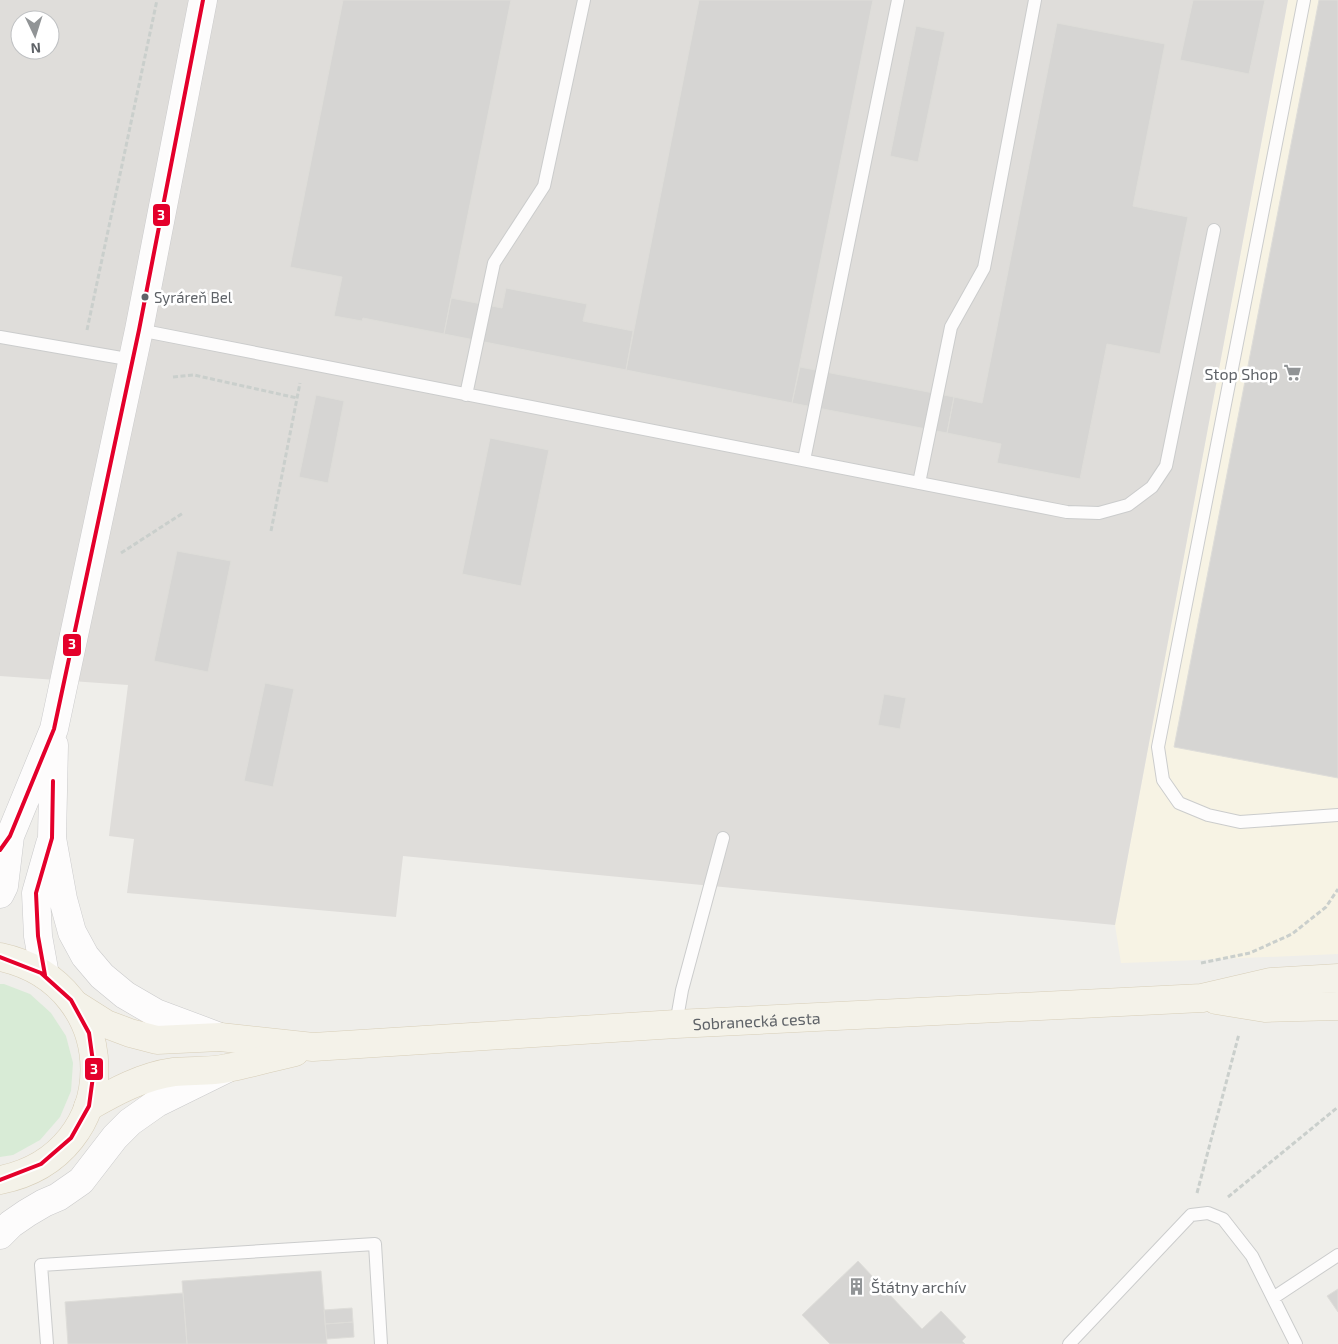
<svg xmlns="http://www.w3.org/2000/svg" width="1338" height="1344" viewBox="0 0 1338 1344" font-family="'Exo 2',sans-serif">
<style>
.commercial{fill:#f7f3e4}
.industrial{fill:#dfddda;fill-rule:evenodd}
.green{fill:#d8ebd6}
.building{fill:#d6d5d3;stroke:#deddd9}
.lines{fill:none;stroke-linecap:round;stroke-linejoin:round}
.lane-casing{stroke:#cbcccc;stroke-width:14}
.secondary-casing{stroke:#cacacb;stroke-width:29}
.primary-casing{stroke:#d7ceb8;stroke-width:29}
.path{stroke:#cacfcc;stroke-width:3;stroke-dasharray:5 2.5;stroke-linecap:butt}
.lane{stroke:#fdfcfc;stroke-width:12}
.secondary{stroke:#fdfcfc;stroke-width:28}
.primary{stroke:#f4f2e9;stroke-width:28}
.bus-1-casing{stroke:#fff;stroke-width:8}
.bus-1{stroke:#e4002b;stroke-width:4}
.bus-dot{fill:#5f6368;stroke:#fff;stroke-width:2}
.labels{text-anchor:middle;dominant-baseline:central;stroke-width:5;stroke-linejoin:round;paint-order:stroke}
.bus-label{font-size:15px;fill:#5f6368;stroke:#fff;text-anchor:start}
.poi-label{font-size:16px;fill:#5f6368;stroke:#fff;text-anchor:end}
.street-label{font-size:16px;fill:#5f6368;stroke:#fff}
.line-badge{stroke:#fff;stroke-width:2}
.badge-label{font-size:14px;text-anchor:middle;font-weight:bold;fill:#fff}
</style>
<rect width="100%" height="100%" fill="#efeeea"/>
<path class="commercial" d="M1288 0H1338V954L1151 962 1121 963 1115 925Z"/>
<path class="industrial" d="M0 0H1288L1115 925 403 856 396 917 127 893 134 839 109 836 128 685 0 676ZM20 20H50V50H20Z"/>
<path class="green" d="M0 984H4L30 994 51 1013 66 1036 73 1063 71 1091 60 1117 40 1140 13 1155 0 1157Z"/>
<path class="building" d="M343 0H511L444 334 363 318 362 321 334 316 342 277 290 267Z
M699 0H873L792 403 626 370Z
M1193 0H1265L1249 74 1180 60Z
M1319 0H1338V778L1174 747Z
M1057 23 1165 44 1133 206 1188 217 1160 354 1107 344 1080 479 997 463 1001 444 947 433 954 397 982 403Z
M916 26 945 32 918 162 890 156Z
M506 288 587 304 583 321 633 331 626 370 444 334 451 298 502 308Z
M800 367 954 397 947 433 792 403Z
M316 395 344 401 328 483 299 477Z
M490 438 549 450 521 586 462 574Z
M177 551 231 561 208 672 154 661Z
M265 683 294 689 273 787 244 781Z
M884 694 906 698 900 729 878 725Z
M858 1261 922 1329 941 1311 966 1337 962 1341 965 1344H830L802 1315Z
M321 1271 327 1344H187L182 1281Z
M1338 1289V1312L1327 1296Z
M183 1293 187 1344H68L65 1302Z
M352 1308 353 1322 325 1324 324 1310Z
M353 1322 354 1337 327 1339 325 1324Z"/>
<g class="lines">
<defs>
<path id="lane" d="M1304 0 1158 747 1163 780 1179 803 1208 815 1240 822 1338 815
M139 330 1067 512 1099 513 1128 505 1152 487 1166 466 1214 230
M0 337 133 360
M466 395 494 263 544 186 584 0
M804 460 898 0
M919 483 951 327 984 268 1035 0
M676 1024 682 990 723 838
M1273 1298 1338 1255
M47 1344 41 1265 375 1244 381 1344
M1069 1344 1191 1215 1208 1213 1223 1219 1252 1256 1296 1344"/>
<path id="secondary" d="M54 745 52 838 63 899 72 932 85 956 102 976 125 995 156 1013 220 1037
M0 894 4 886 10 836 54 729 139 330 203 0
M45 975 38 936 36 893 50 844
M0 1235 11 1224 27 1213 44 1203 58 1197 81 1181 115 1137 130 1122 157 1103 226 1069"/>
<g id="primary">
<path d="M0 957C126 984 126 1155 0 1180"/>
<path d="M1216 1000 1265 1008 1338 1006"/>
<path id="s1" d="M76 1005 106 1024 130 1033 157 1040 220 1037 313 1047 676 1024 1202 998 1271 982 1338 978"/>
<path d="M88 1107C114 1092 143 1076 174 1072 191 1070 210 1072 227 1068 250 1064 272 1057 295 1052"/>
</g>
</defs>
<use href="#lane" class="lane-casing"/>
<use href="#secondary" class="secondary-casing"/>
<use href="#primary" class="primary-casing"/>
<path class="path" d="M87 330 157 0
M173 377 194 375 297 398
M271 531 300 383
M121 553 183 513
M1201 963 1250 953 1292 934 1326 907 1338 889
M1197 1193 1239 1034
M1228 1197 1338 1107"/>
<use href="#lane" class="lane"/>
<use href="#secondary" class="secondary"/>
<use href="#primary" class="primary"/>
<defs>
<path id="bus-1" d="M0 850 10 836 54 729 139 330 203 0
M0 957 41 973 71 1000 89 1033 94 1069 89 1106 71 1138 41 1164 0 1180
M45 975 38 936 36 893 52 838 53 781"/>
</defs>
<use href="#bus-1" class="bus-1-casing"/>
<use href="#bus-1" class="bus-1"/>
</g>
<defs>
<symbol id="supermarket-bare" viewBox="-9 -9 18 18"><path d="M-6-5.5h2.5l.6 2H6L4.5 2H-2.5L-4.4-4H-6ZM-1.5 3.2a1.3 1.3 0 1 0 .1 0ZM3 3.2a1.3 1.3 0 1 0 .1 0Z" fill="#919496" stroke="#fff" stroke-width="2.5" paint-order="stroke"/></symbol>
<symbol id="building-bare" viewBox="-9 -9 18 18"><path d="M-4-6H4V6H1V3H-1V6H-4ZM-2.5-4.3h1.7v1.8h-1.7ZM.8-4.3h1.7v1.8H.8ZM-2.5-1h1.7V.8h-1.7ZM.8-1h1.7V.8H.8Z" fill="#919496" stroke="#fff" stroke-width="2.5" paint-order="stroke"/></symbol>
</defs>
<g fill-rule="evenodd">
<use href="#supermarket-bare" x="1280" y="360" width="25" height="25"/>
<use href="#building-bare" x="844" y="1274" width="25" height="25"/>
</g>
<circle class="bus-dot" cx="145" cy="297" r="4.5"/>
<g class="labels">
<g class="bus-label">
<text x="154" y="297">Syráreň Bel</text>
</g>
<g class="poi-label">
<text x="1278" y="373">Stop Shop</text>
<text x="871" y="1286" text-anchor="start">Štátny archív</text>
</g>
<g class="street-label">
<text stroke="none"><textPath href="#s1" startOffset="690">Sobranecká cesta</textPath></text>
</g>
</g>
<g class="line-badge">
<rect x="152" y="203" width="19" height="24" rx="5" fill="#e4002b"/>
<rect x="62" y="633" width="20" height="24" rx="5" fill="#e4002b"/>
<rect x="84" y="1057" width="20" height="24" rx="5" fill="#e4002b"/>
</g>
<g class="badge-label">
<text x="161" y="220">3</text>
<text x="72" y="649">3</text>
<text x="94" y="1074">3</text>
</g>
<g transform="translate(35 35) rotate(176)"><circle r="24" fill="#ffffff" stroke="#bfc1c3"/>
<path d="M0-4L9 19L0 12L-9 19Z" fill="#919496"/>
<text y="-8" font-size="14" font-weight="bold" text-anchor="middle" fill="#5f6368">N</text>
</g>
</svg>
